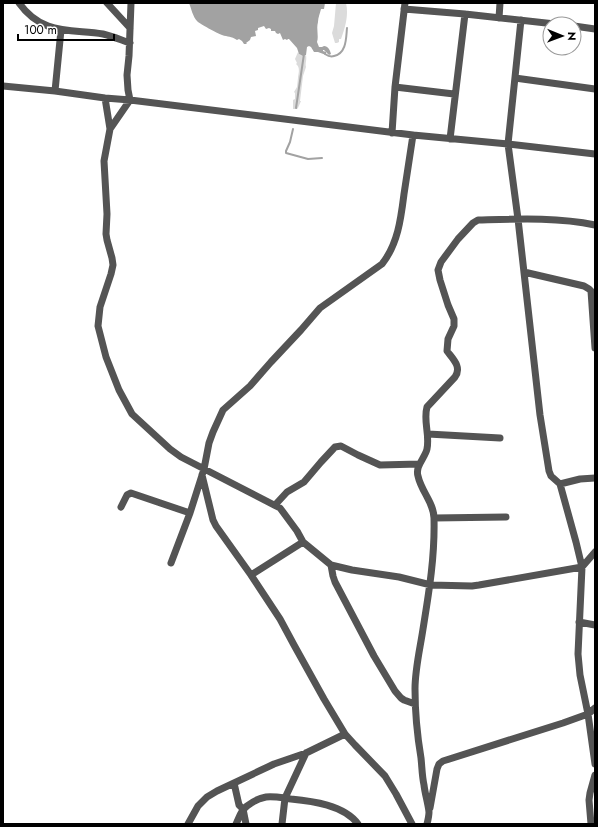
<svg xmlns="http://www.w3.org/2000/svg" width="598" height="827" viewBox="0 0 598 827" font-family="Jost,sans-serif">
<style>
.green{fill:#dbdbdb}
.water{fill:#a2a2a2}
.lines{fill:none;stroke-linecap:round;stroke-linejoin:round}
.stream{stroke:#a2a2a2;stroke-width:2}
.minor{stroke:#545454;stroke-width:7}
</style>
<rect width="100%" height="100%" fill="#fff"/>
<path class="green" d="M336 3H346C349 15 345 28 341 39H339V42L337 43H335L332 33 334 26Z
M298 52 300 55 305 56 306 55C307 60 305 63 306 67L303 76 300 101H301L298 108 297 109H293V100L295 99V93L294 92 297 87 298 78V77C299 72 300 67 296 64L297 63 295 59Z"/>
<path class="water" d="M189 3H325L324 9H321C320 13 318 18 318 22 316 29 319 36 317 42L319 47H322L324 46C328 46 330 50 331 54L329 55 324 50H323V51L326 52V55L318 52H314L311 47 309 46 307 47 306 55 303 56 299 54 297 48 289 39H288L287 40 285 39 283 40 280 33 278 34 276 33 275 31H271V29L269 28 266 29 264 26 258 28V30L255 31 256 36 251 37 250 40 246 43 247 44H244L242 41 239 39 237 40C231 36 228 37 222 35 217 33 200 24 197 21 193 17 191 8 189 3Z"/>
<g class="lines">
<path class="stream" d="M325 54C328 56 331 57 334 56 347 53 346 37 347 28
M296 108 304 54
M293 129 290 142 286 151V153L308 159 322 158"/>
<path class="minor" d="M19 3C42 35 69 29 103 34 112 36 121 40 130 43
M107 3 130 28
M404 9 465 14 555 24
M499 18 500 3
M521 20 508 144 518 219 540 415 549 471 551 476 560 484 576 542 582 567 578 654 580 675 588 714 595 764
M574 26 595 29
M515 78 595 89
M3 86 55 91 105 98 130 100 413 135 508 144 595 154
M395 87 454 94
M55 91 61 30
M105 98 110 129 104 161 107 214 106 234 107 240 112 258 113 265 111 274 100 307 98 326 106 357 119 390 132 414 170 449 181 457 280 508 297 531 303 542 331 565 352 570 399 577 431 585 472 586 479 585 582 567 595 552
M110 129 130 100 128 90 127 75 129 56 131 3
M392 133 395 87 405 3
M450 139 465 14
M524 272 584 286 589 289 591 291 595 348
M428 434 500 438
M202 475 213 520 216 526 251 575 303 542
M560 484 580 479 595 478
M275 505 287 492 304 482 321 462 335 447 341 446 358 455 380 465 419 464
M121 507 127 495 131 493 190 513
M434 518 506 517
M171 563 190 513 204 469 209 443 213 432 223 410 250 386 271 362 301 330 320 308 382 264C398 244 401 218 404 194 407 174 410 155 413 135
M331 565 333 576 335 582 374 656 395 691 401 698 404 700 415 704
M251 575 280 619 294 645 324 699 345 734
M579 622 595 625
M234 783 239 805 243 809 246 824
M430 808 437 769 439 764 443 761 563 723 588 714 595 708
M188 824 198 806 207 797 217 791 274 764 306 753 345 734 355 745 385 776 396 794 412 824
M236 824C239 818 241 810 247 806 252 802 260 798 266 797 274 796 283 798 291 799 312 801 344 805 358 824
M282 824 285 798 306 753
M427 824C428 820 429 816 429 812 428 803 425 794 424 785 422 776 422 767 421 758 417 734 415 713 415 689 415 669 420 649 423 629 429 592 435 556 434 518 434 503 421 491 418 476 415 466 425 458 427 449 430 434 423 421 427 407L455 377C462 367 453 359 447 351L448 339 454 326V319L448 305 440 280 438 270 441 262 458 239 473 223 478 220C516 219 557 217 595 225
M591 824 589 800 590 793 595 775"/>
</g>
<rect width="598" height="827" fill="none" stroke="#000000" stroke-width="8"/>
<g transform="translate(562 36) rotate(91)"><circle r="19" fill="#ffffff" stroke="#999999"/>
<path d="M0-3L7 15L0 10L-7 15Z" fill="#000000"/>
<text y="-6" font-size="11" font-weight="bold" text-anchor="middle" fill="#000000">N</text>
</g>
<path d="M18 34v6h96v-6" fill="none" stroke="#000000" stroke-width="2"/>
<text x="24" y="34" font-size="12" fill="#000000" stroke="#ffffff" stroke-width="3" paint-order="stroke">100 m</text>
</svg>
